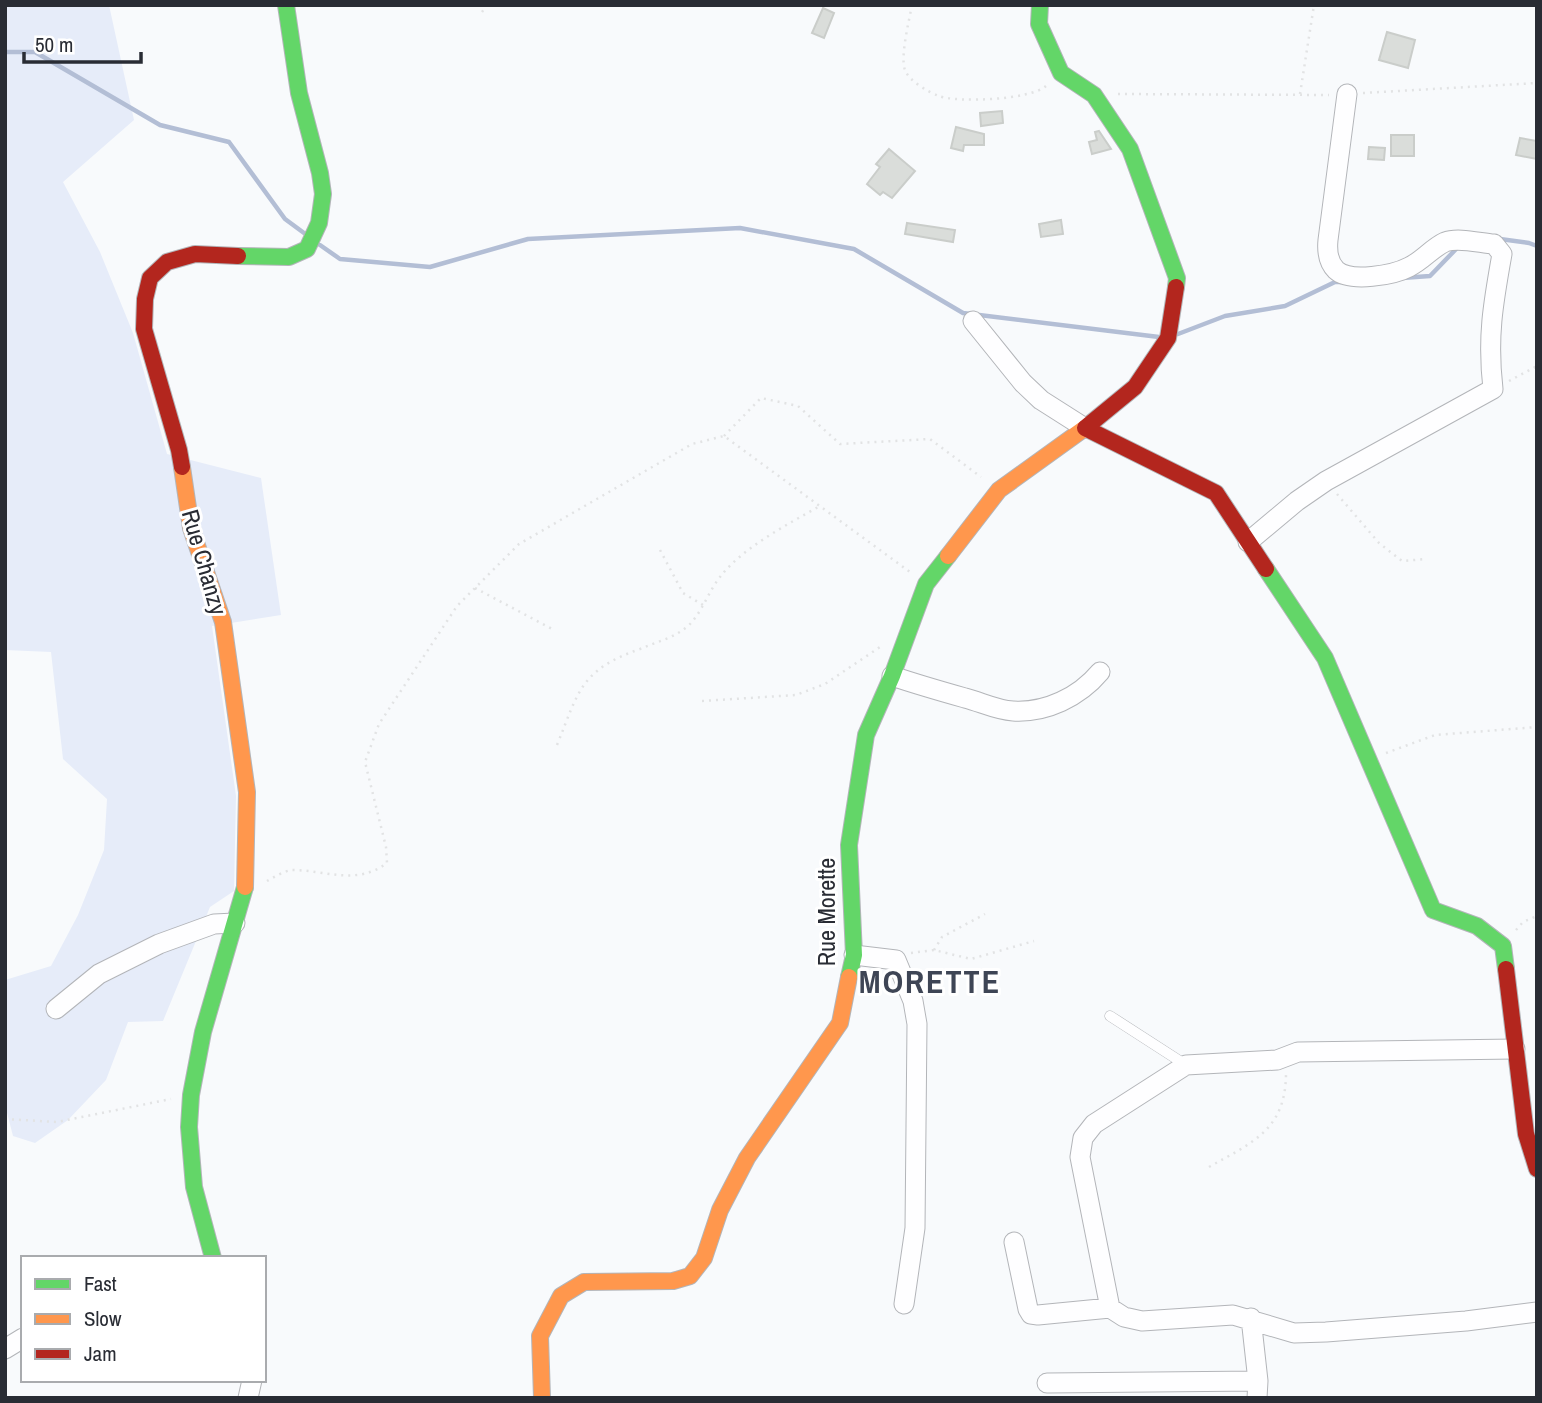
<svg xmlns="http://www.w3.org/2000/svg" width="1542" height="1403" viewBox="0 0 1542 1403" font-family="'Archivo Narrow',sans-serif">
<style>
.green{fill:#e6ecf9}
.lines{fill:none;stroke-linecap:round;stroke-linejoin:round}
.stream{stroke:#b3bed5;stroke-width:4.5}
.building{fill:#daddda;stroke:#cacdca;stroke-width:2}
.lane-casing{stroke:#b3b5b9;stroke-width:11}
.street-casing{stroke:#b3b5b9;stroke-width:21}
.fast-casing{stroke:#b3b5b9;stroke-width:18}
.slow-casing{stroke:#b3b5b9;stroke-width:18}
.jam-casing{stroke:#b3b5b9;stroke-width:18}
.path{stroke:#e2e3e4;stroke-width:2.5;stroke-dasharray:2 5;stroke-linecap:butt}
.lane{stroke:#fefeff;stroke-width:10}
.street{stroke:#fefeff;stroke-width:19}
.fast{stroke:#63d668;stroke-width:16}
.slow{stroke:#ff974d;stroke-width:16}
.jam{stroke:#b3261e;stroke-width:16}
.labels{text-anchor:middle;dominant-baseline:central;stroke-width:6;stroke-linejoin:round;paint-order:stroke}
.street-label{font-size:24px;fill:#292c34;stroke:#fff}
.district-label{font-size:32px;font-weight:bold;letter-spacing:2px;fill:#3e4555;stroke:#fff}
</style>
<rect width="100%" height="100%" fill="#f8fafc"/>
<path class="green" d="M5 5H109L134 120 63 182 100 252 133 333 167 454 261 478 281 615 212 626 236 796 234 891 210 907 163 1021 128 1022 106 1080 68 1120 35 1143 13 1136 5 1105V980L51 966 78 915 104 850 107 799 63 759 51 652 5 650Z"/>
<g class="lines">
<path class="stream" d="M5 52H35L160 125 229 142 285 219 304 233
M1500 239 1529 243 1537 246
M320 245 340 259 430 267 528 239 740 228 854 249 963 313 1159 337
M1402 278 1430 276 1458 247
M1178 334 1225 316 1285 306 1335 282H1341"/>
</g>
<path class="building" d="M823 8 834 13 824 38 812 33Z
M1387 32 1415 40 1408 68 1379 60Z
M1002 111 1003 123 981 126 980 113Z
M956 127 984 134V145H964L963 151 951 148Z
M1099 131 1111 149 1092 154 1089 142 1097 140 1095 132Z
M1391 135H1414V156H1391Z
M1520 138 1537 141V159L1516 155Z
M1369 147 1385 148 1384 160 1368 159Z
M889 149 915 171 892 198 883 192 880 195 867 184 880 167 876 164Z
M1061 220 1063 234 1041 237 1039 224Z
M907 223 955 230 953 242 905 234Z"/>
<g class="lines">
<defs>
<path id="lane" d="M1110 1016 1186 1065"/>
<path id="street" d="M973 321 1023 383 1041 400 1085 428
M1248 542 1297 501 1326 481 1493 389C1487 338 1493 304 1502 254L1494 244C1480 243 1458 237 1445 242 1432 248 1422 261 1409 267 1394 275 1350 283 1336 270 1328 262 1327 250 1328 240L1347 94
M892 676C916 684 940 691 965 698 981 702 996 710 1013 711 1046 713 1079 697 1100 672
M854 955 896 960 913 1001 917 1024 915 1228 904 1304
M56 1009 99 974 159 944 214 924 235 923
M1515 1049 1298 1052 1277 1060 1186 1065 1094 1124 1083 1138 1080 1157 1110 1308 1124 1317 1142 1321 1233 1315 1294 1333 1326 1332 1466 1321 1537 1312
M1014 1242 1028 1309 1031 1314 1038 1315 1110 1308
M1251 1318 1258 1381 1257 1398
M5 1349 23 1338
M1047 1383 1258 1381
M248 1398 252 1380"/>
<path id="fast" d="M1040 5 1039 24 1061 73 1094 95 1130 149 1177 278 1176 287
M238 256 289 257 307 249 319 223 323 194 320 173 299 93 286 5
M1266 569 1325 658 1433 910 1477 926 1503 946 1506 969
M849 977 854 955 849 845 866 735 892 676 926 584 948 556
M213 1258 194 1187 189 1127 191 1095 203 1032 245 887"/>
<path id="slow" d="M182 467 191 528 223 622 247 792 245 887
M948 556 999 490 1085 428
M542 1398 540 1336 561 1296 584 1282 673 1281 690 1276 704 1258 720 1210 747 1158 840 1023 849 977"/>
<path id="jam" d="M1176 287 1168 338 1135 387 1085 428 1216 493 1266 569
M182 467 179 450 144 329 145 299 150 278 167 262 195 254 238 256
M1506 969 1526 1134 1537 1169"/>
</defs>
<use href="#lane" class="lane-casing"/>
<use href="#street" class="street-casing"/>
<use href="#fast" class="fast-casing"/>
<use href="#slow" class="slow-casing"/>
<use href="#jam" class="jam-casing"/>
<path class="path" d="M912 5C909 21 900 57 905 70 909 81 928 92 939 96 958 103 1030 100 1046 86
M482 12 487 5
M1363 93 1537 83
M1118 94 1329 95
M1300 94 1314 5
M1509 381 1537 366
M724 436 761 398 798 406 840 444 930 439 981 477
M1337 494 1379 543 1402 561 1426 559
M660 550 683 593 703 605
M475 588 554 630
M702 701 796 695 825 684 880 647
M557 745C579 691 580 670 640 649 656 642 674 638 688 626 702 613 708 592 720 577 742 548 788 524 820 506
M1386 753 1435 735 1537 727
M267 881C274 877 284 871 292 870 326 870 356 886 387 863L386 847 365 762 379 724 457 606 519 544 692 444 724 436 910 572
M1516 930 1523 922 1537 916
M934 950 942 937 985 914
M911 953 934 950 971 959 1034 941
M5 1119 57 1122 171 1099
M1209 1167C1251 1143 1285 1131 1286 1075"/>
<use href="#lane" class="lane"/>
<use href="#street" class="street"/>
<use href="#fast" class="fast"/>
<use href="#slow" class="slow"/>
<use href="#jam" class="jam"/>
</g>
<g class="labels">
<g class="street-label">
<text transform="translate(205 562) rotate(74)">Rue Chanzy</text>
<text transform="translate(826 912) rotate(-90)">Rue Morette</text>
</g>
<g class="district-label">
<text x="930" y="981">MORETTE</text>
</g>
</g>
<rect width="1542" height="1403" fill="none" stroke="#292c34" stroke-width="14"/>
<rect x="21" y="1256" width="245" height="126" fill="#ffffff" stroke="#a9abae" stroke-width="2"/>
<rect x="35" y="1279" width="35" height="10" fill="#63d668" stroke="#a9abae" stroke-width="2"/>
<text x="84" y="1291" font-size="21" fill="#292c34">Fast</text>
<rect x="35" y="1314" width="35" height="10" fill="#ff974d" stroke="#a9abae" stroke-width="2"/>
<text x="84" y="1326" font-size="21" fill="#292c34">Slow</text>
<rect x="35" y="1349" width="35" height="10" fill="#b3261e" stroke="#a9abae" stroke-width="2"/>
<text x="84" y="1361" font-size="21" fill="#292c34">Jam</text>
<path d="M24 52v10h117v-10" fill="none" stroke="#292c34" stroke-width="3.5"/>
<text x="35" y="52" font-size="21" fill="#292c34" stroke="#ffffff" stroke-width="5" paint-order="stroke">50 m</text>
</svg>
